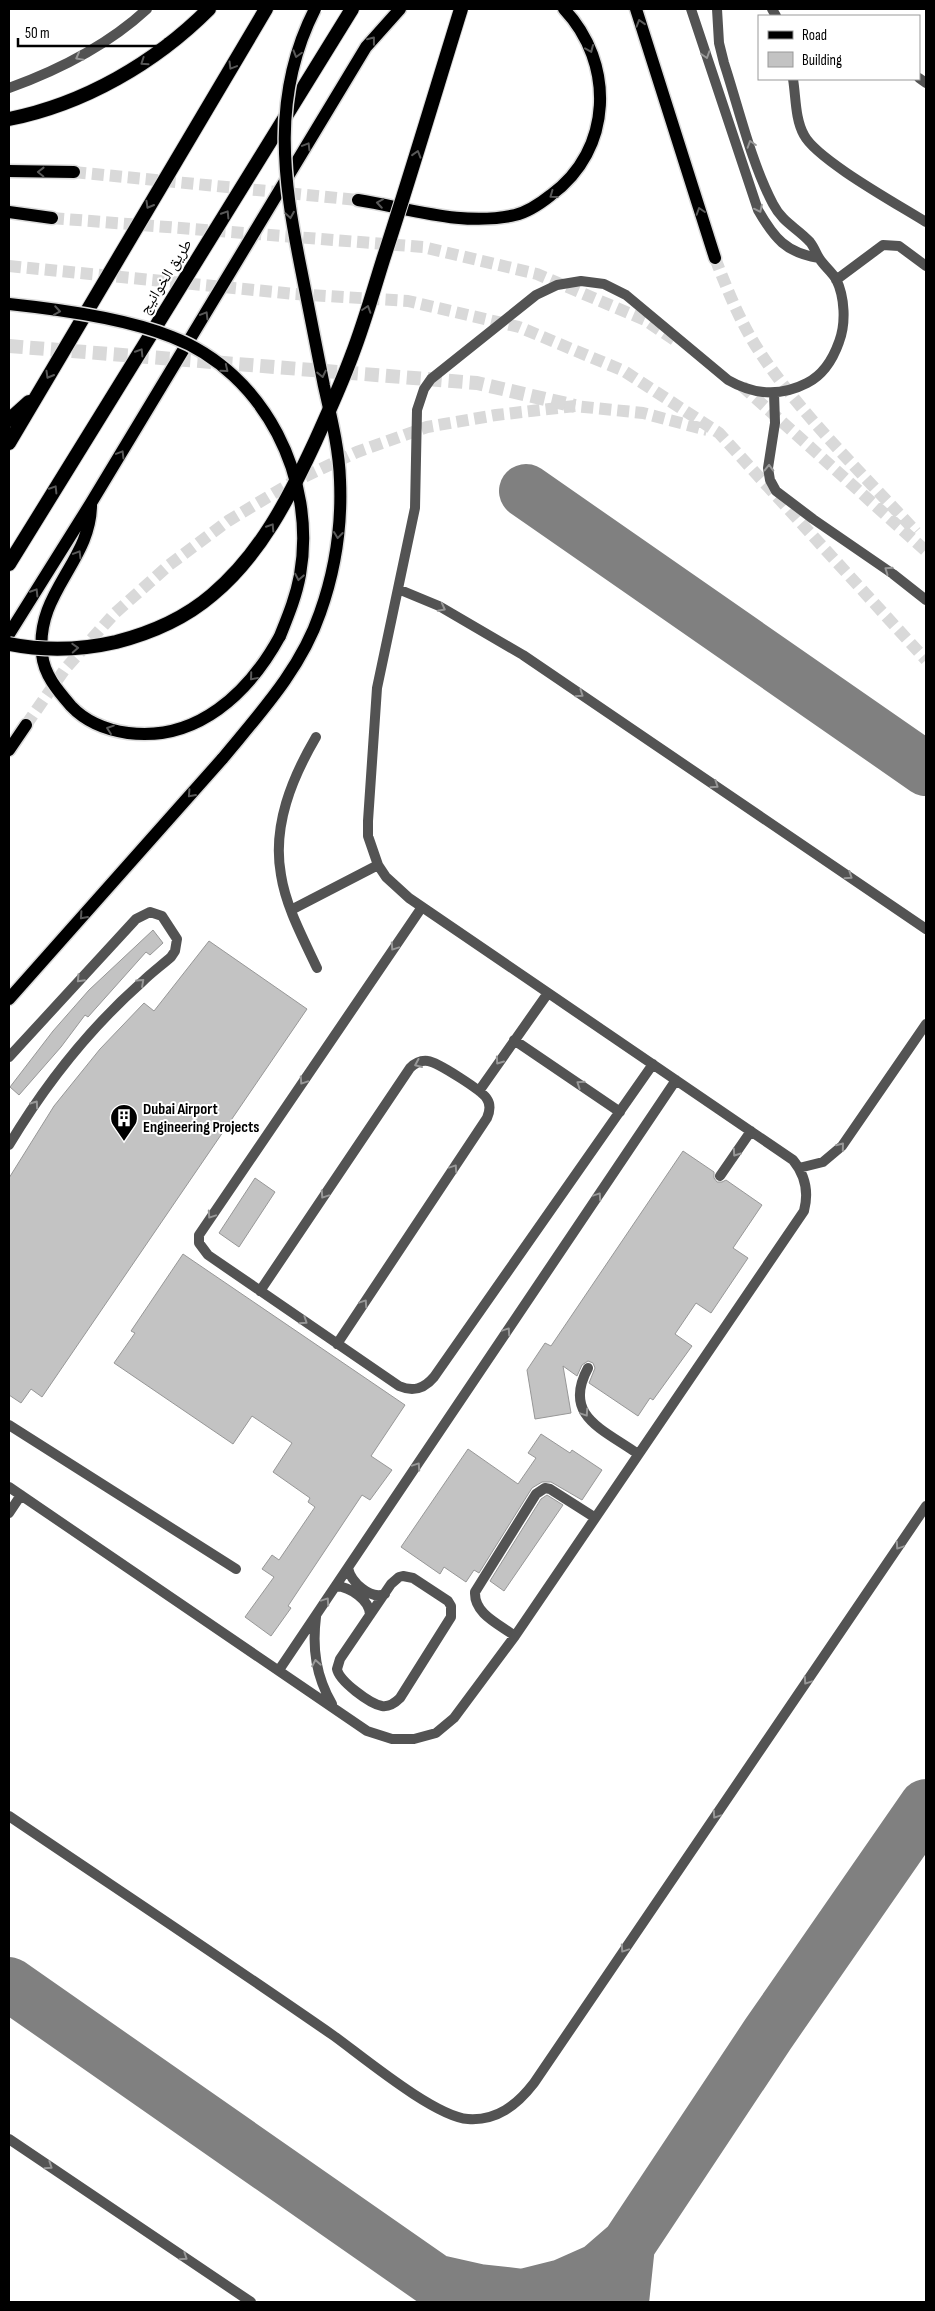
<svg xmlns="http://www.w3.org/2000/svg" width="935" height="2311" viewBox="0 0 935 2311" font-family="'Sofia Sans Condensed','Noto Naskh Arabic',sans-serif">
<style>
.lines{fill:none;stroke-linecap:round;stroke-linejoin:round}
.taxiway{stroke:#808080;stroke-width:54}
.building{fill:#c3c3c3;stroke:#979797}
.primary-tunnel{stroke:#d9d9d9;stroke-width:12;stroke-dasharray:12 6;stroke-linecap:butt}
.trunk-tunnel{stroke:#d9d9d9;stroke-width:14;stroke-dasharray:14 7;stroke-linecap:butt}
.primary-casing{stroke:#dbdbdb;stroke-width:15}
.trunk-casing{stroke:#dbdbdb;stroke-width:16}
.service{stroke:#535353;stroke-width:10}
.tertiary{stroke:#535353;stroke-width:10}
.primary{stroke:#000;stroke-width:12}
.trunk{stroke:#000;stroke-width:14}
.primary-bridge-casing{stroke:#dbdbdb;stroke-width:15;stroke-linecap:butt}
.trunk-bridge-casing{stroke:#dbdbdb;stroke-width:16;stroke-linecap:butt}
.primary-bridge{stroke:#000;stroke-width:12}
.trunk-bridge{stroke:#000;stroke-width:14}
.oneway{stroke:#595959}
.oneway2{stroke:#989898}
.labels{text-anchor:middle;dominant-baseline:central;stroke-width:4;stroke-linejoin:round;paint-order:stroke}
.street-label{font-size:16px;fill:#000;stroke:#fff}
.poi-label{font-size:16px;font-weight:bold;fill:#000;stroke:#fff;text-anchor:start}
</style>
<rect width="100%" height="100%" fill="#fff"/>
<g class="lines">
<path class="taxiway" d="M526 491 926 769
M9 1984 465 2302
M439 2282 479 2291 523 2296 563 2286 599 2270 629 2244
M622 2302 628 2245 768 2034 926 1806"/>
</g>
<path class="building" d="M153 930 163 943 150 955 146 952 88 1017 85 1015 61 1047 19 1095 10 1087 53 1031 89 990Z
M209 941 307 1009 42 1397 31 1389 21 1403 9 1395V1178L54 1106 100 1049 144 1003 154 1011Z
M683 1151 714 1172V1178L717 1182H722L726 1180 762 1205 733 1248 748 1258 711 1313 696 1303 675 1334 692 1346 653 1400 650 1398 638 1416 589 1383 595 1368 593 1363 588 1361 582 1365 577 1376 563 1366 571 1413 535 1419 527 1370 545 1343 551 1346Z
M255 1178 275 1192 239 1247 219 1233Z
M183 1254 405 1405 371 1456 392 1470 370 1500 362 1495 288 1606 291 1608 271 1636 245 1617 274 1577 262 1569 272 1555 279 1560 315 1507 308 1502 310 1498 273 1472 292 1443 252 1416 233 1444 114 1363 135 1333 131 1331Z
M541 1434 570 1453 572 1450 602 1470 582 1500 551 1482H542L532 1488 479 1573 474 1570 466 1582 444 1567 440 1574 401 1547 468 1449 518 1484 536 1458 528 1453Z
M547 1495 563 1505 504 1591 490 1581 541 1499Z"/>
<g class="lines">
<path class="primary-tunnel" d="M74 172 358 200
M52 218 423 247 537 274 645 320 676 341
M715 258C727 289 740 322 759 351 801 415 864 475 916 532
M9 266 295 294 408 301 519 327 624 371 719 433 926 660
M742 386 926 551
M26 725 65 669 114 614 169 565 228 521 291 483 357 452 427 427 496 415 575 406 643 413 707 430"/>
<path class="trunk-tunnel" d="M9 346 477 383 575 406"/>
<defs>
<path id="primary" d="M636 9 715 258
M9 171 74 172
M358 200C409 208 463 227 515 215 528 212 541 203 551 195 613 150 615 63 564 9
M9 212 52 218
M91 503C92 561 35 592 42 654 44 675 58 691 71 706 86 722 107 730 128 733 197 742 249 693 280 636
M9 634 91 503 366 47 400 9
M9 750 26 725
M9 999 223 758"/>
<path id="trunk" d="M9 119C84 104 155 63 209 9
M9 420 29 402
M9 443 266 9
M9 564 352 9"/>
</defs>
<use href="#primary" class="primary-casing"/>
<use href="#trunk" class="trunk-casing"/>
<path class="service" d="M691 9 758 210C774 238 786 253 819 258
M772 9 776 16
M919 78 926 83
M793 79C796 97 795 119 804 135 817 160 899 205 926 222
M836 280 883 245 899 246 926 266
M774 393 775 423 768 468 770 480 776 491 813 519 893 574 926 600
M398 589 439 606 523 655 926 929
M316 737C292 778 272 826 281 875 286 907 303 938 317 968
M422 907 199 1235V1243L208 1255 399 1386C413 1392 424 1389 434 1377L653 1064
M291 910 378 865
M514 1040 620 1112
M9 1057 136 919 150 912 162 916 177 939 175 951 171 957C162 965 151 973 142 982 89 1029 45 1085 9 1145
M479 1091 548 993
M799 1168 823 1162 842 1146 926 1024
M720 1176 751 1131
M260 1291 410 1068C415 1063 421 1060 428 1061 437 1062 483 1091 487 1099 491 1105 490 1111 487 1118L337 1344
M588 1368C562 1416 603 1429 638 1454
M9 1425 236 1569
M9 1487 367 1731 392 1739H414L436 1733 454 1718 515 1636 804 1211C809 1192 806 1176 793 1160L409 898 386 877 378 865 368 836V821L377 688 415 508 417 410 424 389 431 379 536 295 557 285 581 281 604 284 626 295 728 380C754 395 780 397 807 383 823 375 833 359 839 342 846 324 845 297 836 279 831 271 824 266 819 258 816 253 814 247 810 242 796 227 783 223 773 204 751 162 739 109 724 63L719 43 717 9
M9 1513 21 1495
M348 1568C351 1582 370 1600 385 1594
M403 1576 413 1578 448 1601 451 1606V1617L400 1698C395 1703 389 1707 382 1706 370 1704 339 1681 337 1669L340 1659 391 1584 399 1577Z
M336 1586C350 1587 370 1600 370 1615
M316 1617C312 1649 316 1676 332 1704
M515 1636C499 1624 474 1614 475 1592L536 1494 545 1488 550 1489 594 1517
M279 1670 676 1080
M9 1816C117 1889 226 1961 334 2036 363 2057 435 2117 468 2119 497 2121 517 2105 534 2083L926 1506
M9 2139 251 2302"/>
<path class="tertiary" d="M9 88C59 70 108 45 147 9"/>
<use href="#primary" class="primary"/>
<use href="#trunk" class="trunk"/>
<defs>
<path id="primary-bridge" d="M9 304C57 309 128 319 172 337 265 373 317 479 300 575 296 597 288 616 280 636
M223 758C260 713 301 669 320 613 335 571 342 525 340 480 339 448 331 417 324 386 316 347 309 308 301 269 283 179 271 95 315 9"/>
<path id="trunk-bridge" d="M9 644C44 651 81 650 116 642 151 633 184 619 212 595 260 555 289 498 315 442 328 413 341 385 352 355 364 324 373 292 383 260 410 177 435 93 461 9"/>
</defs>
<use href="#primary-bridge" class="primary-bridge-casing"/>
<use href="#trunk-bridge" class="trunk-bridge-casing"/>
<use href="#primary-bridge" class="primary-bridge"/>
<use href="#trunk-bridge" class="trunk-bridge"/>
</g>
<defs><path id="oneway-chevron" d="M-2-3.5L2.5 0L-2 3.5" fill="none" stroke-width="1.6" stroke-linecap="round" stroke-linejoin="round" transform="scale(1.25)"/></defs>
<g class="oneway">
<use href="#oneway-chevron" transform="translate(640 23) rotate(-107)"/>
<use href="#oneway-chevron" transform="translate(372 40) rotate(-52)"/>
<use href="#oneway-chevron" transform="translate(590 49) rotate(67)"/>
<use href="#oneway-chevron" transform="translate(297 54) rotate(106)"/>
<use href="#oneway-chevron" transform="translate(144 62) rotate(146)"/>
<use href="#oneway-chevron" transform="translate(232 66) rotate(121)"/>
<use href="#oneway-chevron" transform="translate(307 146) rotate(-59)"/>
<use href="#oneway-chevron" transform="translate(417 154) rotate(-73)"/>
<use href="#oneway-chevron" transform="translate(41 172) rotate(-179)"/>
<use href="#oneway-chevron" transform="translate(553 195) rotate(144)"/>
<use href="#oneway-chevron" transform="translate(380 203) rotate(-171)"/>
<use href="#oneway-chevron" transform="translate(149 205) rotate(120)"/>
<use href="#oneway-chevron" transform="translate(700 211) rotate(-108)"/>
<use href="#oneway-chevron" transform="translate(226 214) rotate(-58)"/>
<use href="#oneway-chevron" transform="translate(290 215) rotate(81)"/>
<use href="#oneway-chevron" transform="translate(367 309) rotate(-72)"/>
<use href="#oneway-chevron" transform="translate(57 311) rotate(9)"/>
<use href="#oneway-chevron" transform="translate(205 315) rotate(-59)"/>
<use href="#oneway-chevron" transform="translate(140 352) rotate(-58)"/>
<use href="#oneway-chevron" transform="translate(225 369) rotate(39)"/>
<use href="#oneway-chevron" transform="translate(322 374) rotate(78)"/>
<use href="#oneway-chevron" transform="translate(49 375) rotate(120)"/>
<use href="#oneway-chevron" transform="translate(121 454) rotate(-59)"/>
<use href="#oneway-chevron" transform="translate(54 489) rotate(-58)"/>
<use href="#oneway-chevron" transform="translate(271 527) rotate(-57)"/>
<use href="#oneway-chevron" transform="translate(338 535) rotate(97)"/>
<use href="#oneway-chevron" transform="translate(78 554) rotate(-59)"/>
<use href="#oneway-chevron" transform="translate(299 577) rotate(101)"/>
<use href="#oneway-chevron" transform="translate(35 592) rotate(-58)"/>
<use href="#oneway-chevron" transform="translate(75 648) rotate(-3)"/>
<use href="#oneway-chevron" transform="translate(253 677) rotate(130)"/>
<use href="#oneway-chevron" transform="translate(110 729) rotate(-161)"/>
<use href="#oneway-chevron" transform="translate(191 794) rotate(132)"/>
<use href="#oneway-chevron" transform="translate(83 916) rotate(132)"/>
</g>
<g class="oneway2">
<use href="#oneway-chevron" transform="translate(706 55) rotate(72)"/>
<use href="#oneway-chevron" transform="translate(79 57) rotate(151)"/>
<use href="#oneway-chevron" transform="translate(751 144) rotate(-108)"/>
<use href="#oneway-chevron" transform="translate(759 209) rotate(64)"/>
<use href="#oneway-chevron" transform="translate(769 468) rotate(-89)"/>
<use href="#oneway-chevron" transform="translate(888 570) rotate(-145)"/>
<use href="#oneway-chevron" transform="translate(442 608) rotate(28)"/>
<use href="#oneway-chevron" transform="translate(580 694) rotate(34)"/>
<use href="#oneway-chevron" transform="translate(715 785) rotate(34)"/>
<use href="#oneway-chevron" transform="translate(849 876) rotate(34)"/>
<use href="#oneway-chevron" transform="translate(394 947) rotate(124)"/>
<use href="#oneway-chevron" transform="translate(80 979) rotate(133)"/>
<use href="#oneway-chevron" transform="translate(141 982) rotate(-42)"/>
<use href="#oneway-chevron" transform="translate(499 1061) rotate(125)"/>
<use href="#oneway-chevron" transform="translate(418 1064) rotate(156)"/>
<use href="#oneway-chevron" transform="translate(303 1081) rotate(124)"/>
<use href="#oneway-chevron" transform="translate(580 1084) rotate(-146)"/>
<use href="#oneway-chevron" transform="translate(35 1104) rotate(-55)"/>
<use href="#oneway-chevron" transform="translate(841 1146) rotate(-51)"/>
<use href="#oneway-chevron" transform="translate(736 1153) rotate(125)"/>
<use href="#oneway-chevron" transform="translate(454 1168) rotate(-56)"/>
<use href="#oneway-chevron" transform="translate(324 1195) rotate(124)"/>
<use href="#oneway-chevron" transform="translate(598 1196) rotate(-56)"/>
<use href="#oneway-chevron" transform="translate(211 1215) rotate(124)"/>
<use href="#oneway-chevron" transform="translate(364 1303) rotate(-56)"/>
<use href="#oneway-chevron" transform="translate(304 1321) rotate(34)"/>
<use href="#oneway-chevron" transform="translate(507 1331) rotate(-56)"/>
<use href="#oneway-chevron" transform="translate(585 1413) rotate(56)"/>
<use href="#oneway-chevron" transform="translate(417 1466) rotate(-56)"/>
<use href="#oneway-chevron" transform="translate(899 1546) rotate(124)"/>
<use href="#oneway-chevron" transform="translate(326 1601) rotate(-56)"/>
<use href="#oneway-chevron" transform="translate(316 1663) rotate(-100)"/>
<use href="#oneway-chevron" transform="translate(807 1681) rotate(124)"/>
<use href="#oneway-chevron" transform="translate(716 1815) rotate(124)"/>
<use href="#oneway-chevron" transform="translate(624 1949) rotate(124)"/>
<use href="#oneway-chevron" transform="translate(49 2166) rotate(34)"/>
<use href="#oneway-chevron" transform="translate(184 2257) rotate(34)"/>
</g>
<defs>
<symbol id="building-pin" viewBox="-11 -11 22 30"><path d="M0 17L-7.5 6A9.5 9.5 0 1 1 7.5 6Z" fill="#000" stroke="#fff"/><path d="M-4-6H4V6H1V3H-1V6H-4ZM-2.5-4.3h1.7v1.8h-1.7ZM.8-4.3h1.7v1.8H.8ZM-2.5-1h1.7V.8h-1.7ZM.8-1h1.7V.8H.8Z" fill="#fff"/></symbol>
</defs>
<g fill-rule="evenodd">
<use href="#building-pin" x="108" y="1102" width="32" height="43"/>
</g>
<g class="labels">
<g class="street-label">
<text transform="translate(166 277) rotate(-58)">طريق الخوانيج</text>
</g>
<g class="poi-label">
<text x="143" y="1109">Dubai Airport<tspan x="143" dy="18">Engineering Projects</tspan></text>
</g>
</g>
<rect width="935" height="2311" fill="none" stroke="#000000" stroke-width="20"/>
<rect x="758" y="15" width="162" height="65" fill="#ffffff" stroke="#999999"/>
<rect x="768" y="31" width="25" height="8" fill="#000000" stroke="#999999"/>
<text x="802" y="40" font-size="15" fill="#000000">Road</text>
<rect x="768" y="52" width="25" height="15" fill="#c3c3c3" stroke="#999999"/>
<text x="802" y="65" font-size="15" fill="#000000">Building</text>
<path d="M18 38v8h148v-8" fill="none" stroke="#000000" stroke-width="2.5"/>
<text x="25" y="38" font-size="15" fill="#000000" stroke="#ffffff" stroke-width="4" paint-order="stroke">50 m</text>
</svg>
